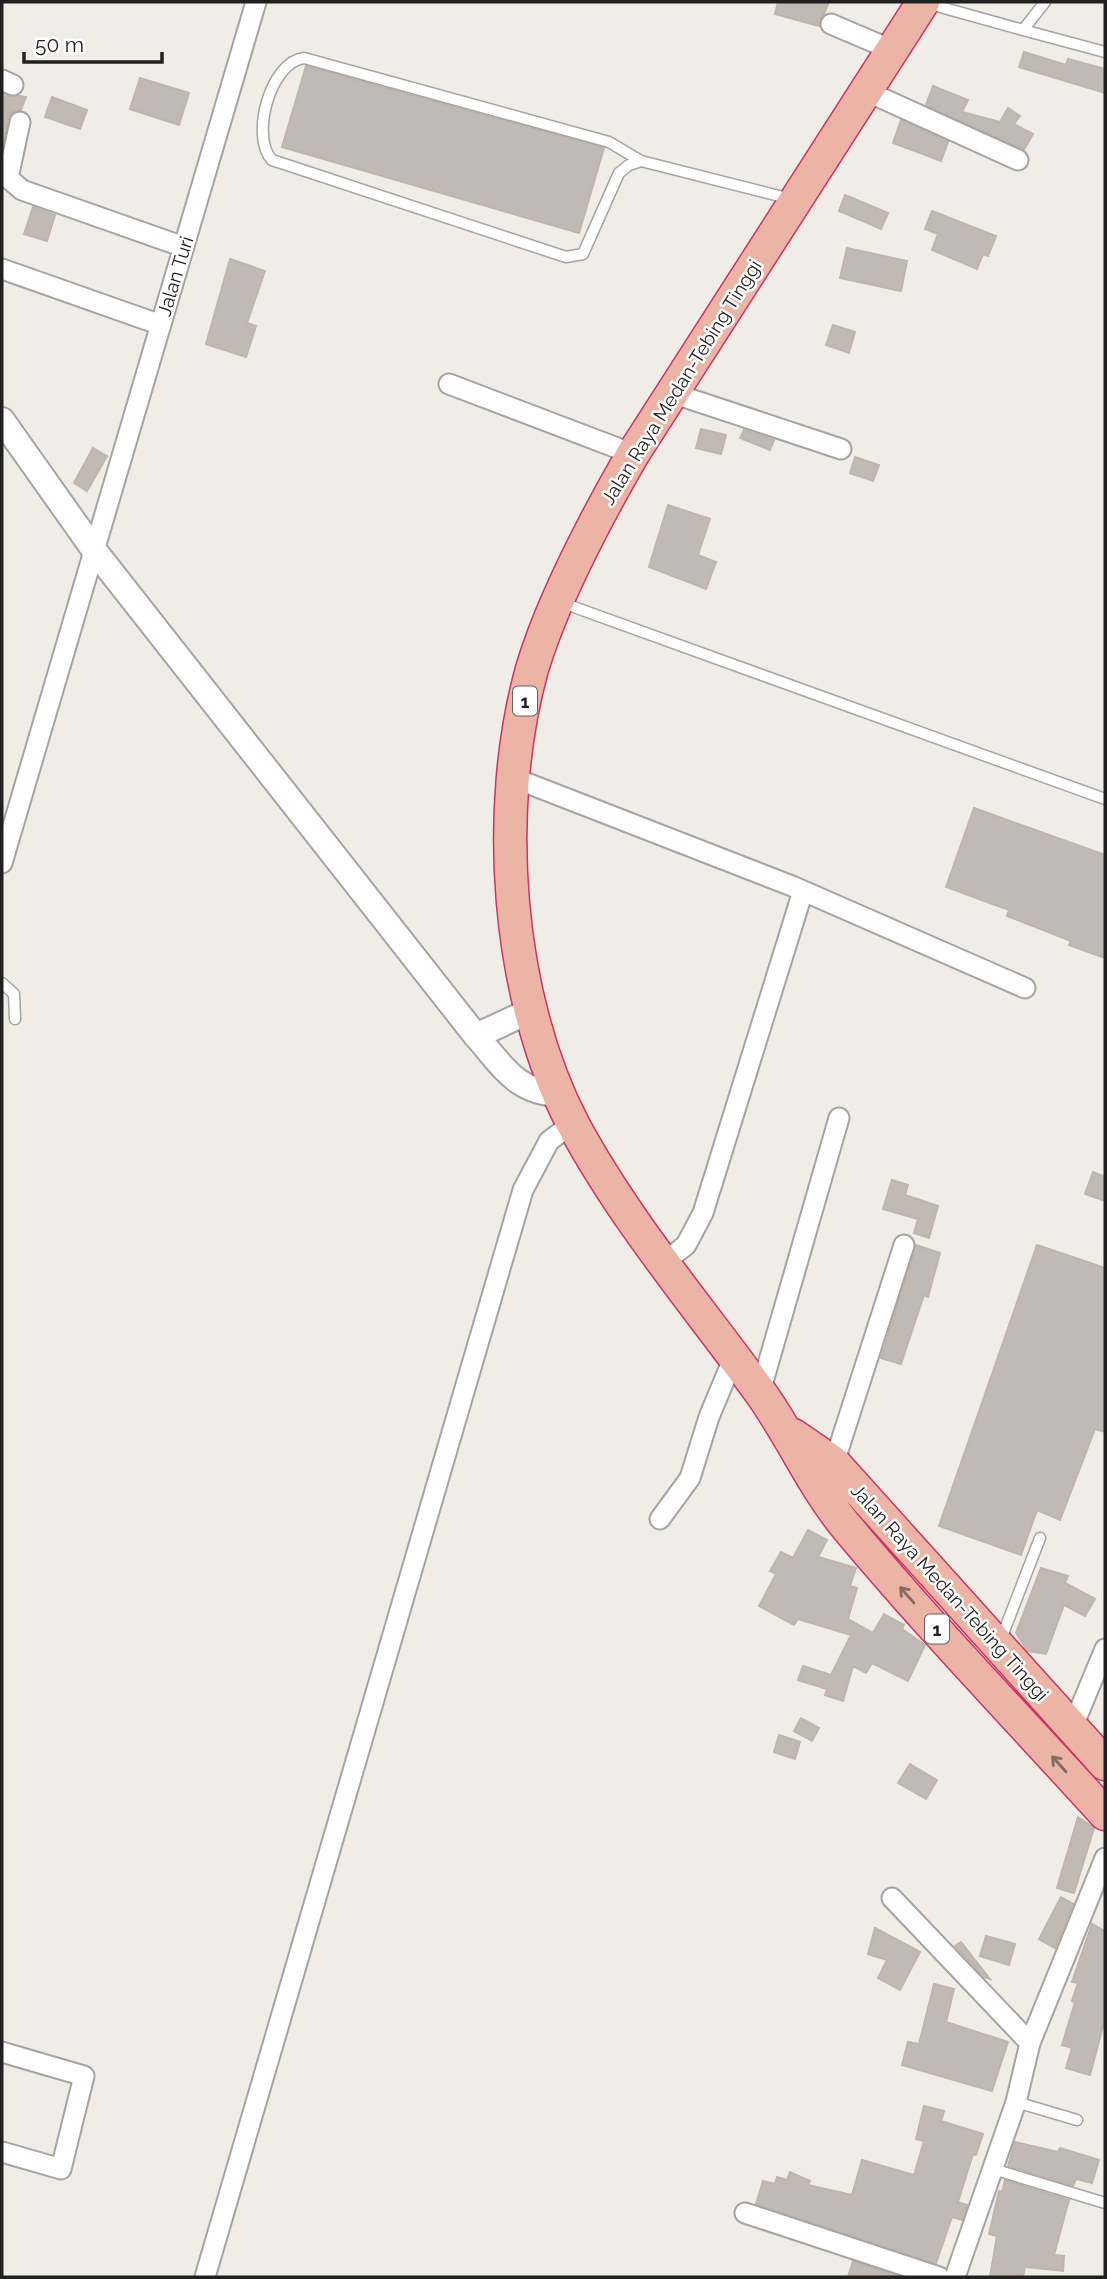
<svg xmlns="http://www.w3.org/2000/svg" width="1107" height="2279" viewBox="0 0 1107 2279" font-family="Raleway,sans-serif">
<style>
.building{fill:#c0b9b4;stroke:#c1b4aa;stroke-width:2}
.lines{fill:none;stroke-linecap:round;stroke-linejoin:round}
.service-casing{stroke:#a4a4a4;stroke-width:13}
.minor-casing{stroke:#a4a4a4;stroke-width:23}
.tertiary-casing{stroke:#a4a4a4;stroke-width:28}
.trunk-casing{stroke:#d03267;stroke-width:35}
.service{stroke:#fff;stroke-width:10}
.minor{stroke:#fff;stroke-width:19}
.tertiary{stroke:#fff;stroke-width:24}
.trunk{stroke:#ecb4a4;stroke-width:32}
.oneway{stroke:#866a62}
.labels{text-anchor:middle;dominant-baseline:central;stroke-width:5;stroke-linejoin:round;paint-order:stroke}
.shield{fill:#fff;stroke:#636363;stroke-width:2}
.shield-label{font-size:18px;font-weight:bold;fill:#202020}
.street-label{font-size:19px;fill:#202020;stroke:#fff}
</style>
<rect width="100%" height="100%" fill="#f0ede7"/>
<path class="building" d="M778 2H818L828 4 819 26 775 14Z
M1024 52 1066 65 1068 59 1105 69V93L1019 67Z
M306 66 604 148 579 233 282 147Z
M140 78 189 93 179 125 130 109Z
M933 86 968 100 962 112 1000 122 1008 108 1020 116 1014 124 1033 134 1024 150 926 105Z
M2 93 26 97 21 110 11 113 8 119 2 149Z
M52 97 87 110 80 129 45 117Z
M901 120 948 142 941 161 893 143Z
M845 195 888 213 881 229 839 211Z
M33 207 55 215 47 241 24 234Z
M932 211 996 236 988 256 983 254 977 269 932 250 938 234 925 229Z
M847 248 907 261 901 291 840 278Z
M230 259 265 271 247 323 256 326 246 357 206 344Z
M833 325 855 332 849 353 826 345Z
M701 429 726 435 721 454 696 448Z
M744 430 774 440 770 450 740 438Z
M93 448 107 456 87 491 74 483Z
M855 457 879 465 873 481 850 473Z
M668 505 710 519 698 555 716 562 706 589 649 567Z
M974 808 1105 855V958L1069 945 1071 941 1007 916 1009 910 946 887Z
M1093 1172 1105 1177V1201L1085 1194Z
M892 1180 908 1185 905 1195 938 1206 929 1238 914 1233 918 1219 883 1209Z
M916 1245 940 1253 928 1297 924 1295 901 1364 881 1358Z
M1037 1245 1105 1268V1432L1095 1429 1060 1520 1037 1510 1021 1555 939 1526Z
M808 1530 827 1540 818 1557 856 1568 850 1586 857 1588 848 1619 873 1633 884 1614 904 1625 902 1629 925 1645 908 1681 872 1663 866 1673 853 1666 843 1701 825 1695 827 1689 798 1680 803 1666 831 1675 851 1635 798 1619 794 1625 759 1606 776 1574 770 1571 781 1552 793 1558Z
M1041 1568 1068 1576 1065 1583 1095 1599 1085 1616 1064 1605 1046 1654 1028 1651 1016 1633Z
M801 1718 819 1728 812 1741 794 1731Z
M779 1735 800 1742 795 1759 774 1752Z
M910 1764 937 1780 926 1799 898 1783Z
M1078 1817 1094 1828 1074 1893 1057 1888Z
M1061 1897 1073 1904 1055 1948 1039 1939Z
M1092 1924 1105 1931V2019L1090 2075 1066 2068 1072 2048 1062 2045 1075 2002 1072 2001 1078 1983 1072 1982Z
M875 1928 920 1952 900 1990 878 1978 887 1960 868 1954Z
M986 1936 1015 1944 1009 1965 980 1956Z
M961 1942 990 1979 984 1977 955 1946Z
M934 1984 954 1989 946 2022 1008 2042 992 2091 902 2065 908 2042 919 2044Z
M924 2106 944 2111 941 2121 983 2134 976 2155 973 2154 958 2202 967 2205 962 2220 952 2217 936 2263 756 2204 763 2181 775 2184 777 2177 787 2180 790 2172 810 2181 808 2185 852 2195 862 2160 914 2175 924 2141 916 2139Z
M1015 2142 1058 2152 1060 2148 1099 2160 1092 2183 1076 2179 1073 2186 1008 2166Z
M1005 2180 1069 2200 1054 2255 1064 2256 1063 2271 1025 2267 1023 2277H990L997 2236 989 2234 999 2191 1002 2192Z
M853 2261 901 2277H848Z"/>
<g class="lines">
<defs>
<path id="service" d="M1045 2 1023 30 1105 52
M926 3 1023 30
M641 161 609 142 304 58C270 62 250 137 272 160L566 257 583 254 619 173 629 165 641 161 791 199
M560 602 1105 799
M2 983 14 994 15 1019
M1001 1639 1040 1538
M1016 2102 1077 2120
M993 2169 1105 2203"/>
<path id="minor" d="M831 24 892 50
M2 80 13 85
M866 91 1018 160
M20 122 8 178 22 190 184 247
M2 269 161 325
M449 384 633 454
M672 393 841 449
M514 778 792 886 1025 988
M2 863 256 2
M662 1264 686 1245 703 1213 803 891
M760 1392 839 1118
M834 1463 904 1245
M660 1519 690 1478 709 1417 734 1357
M1073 1726 1105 1649
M892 1898 1030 2043
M2 2052 84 2076 61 2169 2 2152
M745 2213 939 2277
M205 2277 523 1190 549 1141 573 1123
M955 2277 1016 2102 1030 2043 1105 1858"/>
<path id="tertiary" d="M2 420 94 550 476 1036C503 1066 516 1093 560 1094
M476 1036 532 1010"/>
<path id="trunk" d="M923 2 633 454C596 518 553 599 532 669 493 809 506 997 574 1126 626 1222 696 1304 760 1392 791 1435 812 1485 845 1525 928 1625 1018 1718 1105 1814
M793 1435 834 1463 1105 1764"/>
</defs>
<use href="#service" class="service-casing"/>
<use href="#minor" class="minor-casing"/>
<use href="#tertiary" class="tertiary-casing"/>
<use href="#trunk" class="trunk-casing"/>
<use href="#service" class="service"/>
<use href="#minor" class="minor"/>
<use href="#tertiary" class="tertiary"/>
<use href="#trunk" class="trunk"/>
</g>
<defs><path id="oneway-shaft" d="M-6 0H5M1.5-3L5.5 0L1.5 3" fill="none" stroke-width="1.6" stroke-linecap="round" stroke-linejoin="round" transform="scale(1.75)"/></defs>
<g class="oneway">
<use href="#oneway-shaft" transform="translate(907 1595) rotate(-131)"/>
<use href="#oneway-shaft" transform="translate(1059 1764) rotate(-132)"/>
</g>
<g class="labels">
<g class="shield">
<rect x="513" y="686.5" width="24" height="29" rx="5"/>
<rect x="925" y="1614.5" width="24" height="29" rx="5"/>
</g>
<g class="shield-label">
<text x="525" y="701">1</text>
<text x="937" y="1629">1</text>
</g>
<g class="street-label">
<text transform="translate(175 276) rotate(-73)">Jalan Turi</text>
<text transform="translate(681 382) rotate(-58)">Jalan Raya Medan-Tebing Tinggi</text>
<text transform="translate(950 1592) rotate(48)">Jalan Raya Medan-Tebing Tinggi</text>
</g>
</g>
<rect width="1107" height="2279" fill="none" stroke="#202020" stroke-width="7"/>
<path d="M24 52v10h138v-10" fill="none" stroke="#202020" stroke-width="3.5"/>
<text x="35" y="52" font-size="21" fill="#202020" stroke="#ffffff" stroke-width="5" paint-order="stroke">50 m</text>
</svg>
